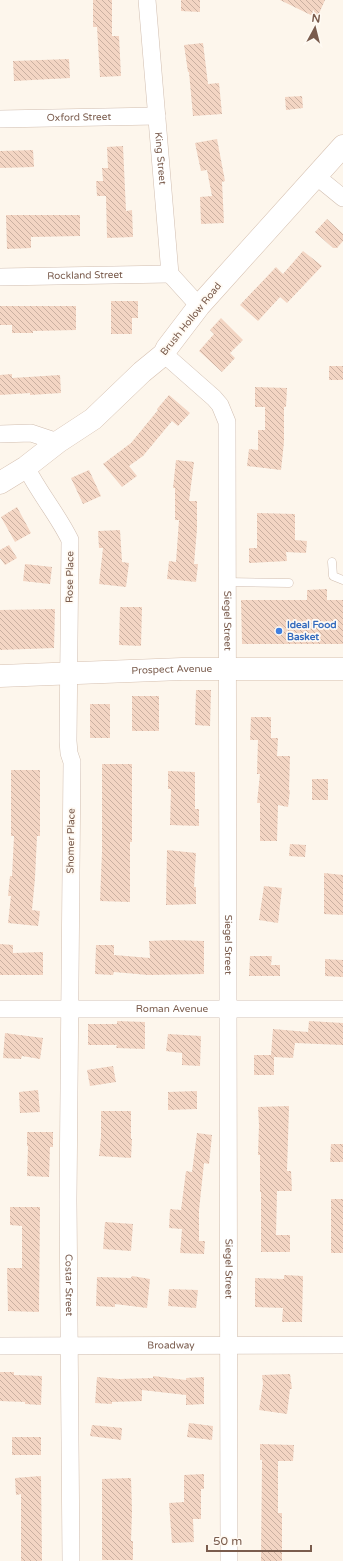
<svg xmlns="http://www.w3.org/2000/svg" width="343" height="1561" viewBox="0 0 343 1561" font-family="'Varela Round',sans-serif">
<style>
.building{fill:url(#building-back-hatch)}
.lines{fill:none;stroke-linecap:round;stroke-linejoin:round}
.service-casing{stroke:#d1beb0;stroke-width:9}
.minor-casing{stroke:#d1beb0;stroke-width:18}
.secondary-casing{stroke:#d6c0b0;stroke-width:23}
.service{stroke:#fff;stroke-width:8}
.minor{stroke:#fff;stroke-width:17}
.secondary{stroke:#fff;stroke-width:22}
.shop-dot{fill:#3f7fe0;stroke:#fffaf3;stroke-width:1.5}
.labels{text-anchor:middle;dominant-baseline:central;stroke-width:3.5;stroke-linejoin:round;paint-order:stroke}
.street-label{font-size:10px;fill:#7a5c4d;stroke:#fffaf3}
.shop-label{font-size:10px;font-weight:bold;fill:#366cbe;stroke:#fffaf3;text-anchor:start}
</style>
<defs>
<pattern id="building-back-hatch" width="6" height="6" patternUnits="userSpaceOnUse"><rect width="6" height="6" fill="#f3d5c3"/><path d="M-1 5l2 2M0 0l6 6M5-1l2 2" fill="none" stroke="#cab0a1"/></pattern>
</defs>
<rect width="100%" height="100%" fill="#fdf6ec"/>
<path class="building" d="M93 0H112V36H119L121 76 100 77 97 27H93Z
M181 0H200V12L181 11Z
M280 0H325L317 18Z
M203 43 208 84 219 83 222 114 193 116 189 72H188L184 45Z
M69 59 70 78 14 81 13 61Z
M302 96 303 108 286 110 285 97Z
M217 139 225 181 222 182 224 223 201 224 200 197 212 196 207 170 201 171 195 143Z
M123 146 126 211 132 210 133 237 107 238 106 196H97L96 181H103L102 168H108L107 147Z
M33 150 34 167 0 168V151Z
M6 215H80V236L31 237V248L7 249Z
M327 219 343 234V241L337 248H333L315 232Z
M303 251 322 266 287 303 280 297 258 321 240 305 276 267 283 274Z
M111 301H138V318H132V334H111Z
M0 306H76V330L33 331V333H12V325H0Z
M221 318 243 340 230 353 235 358 222 372 199 351 214 334 210 330Z
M329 366H343V380H329Z
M12 374V378L60 375 61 393 30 395V393L0 395V375Z
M255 387 287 388 286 407H284V442L281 470 247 466 249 449 258 450V430H265V407H255Z
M169 395 190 413 178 426 172 421 143 456 129 466 137 476 122 487 103 464 131 443 158 410 157 409Z
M176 460 194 462 189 501H197V529L194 564H198L196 582 167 579 169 561 176 562 179 520H175V488H173Z
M89 470 101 496 83 504 71 478Z
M17 507 31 533 15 542 1 517Z
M257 513 295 514V540L307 541 306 553 286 552 287 561 249 563V548H257Z
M120 530 122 562 129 563 126 587 99 584 103 548H99L98 531Z
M9 545 17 558 5 565 0 558V550Z
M25 564 52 567 50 584 23 581Z
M327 589V600H343V644H242L241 600H307V590Z
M120 607H142L141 646 119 645Z
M55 609 54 648 0 650V610Z
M196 690H211L210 726 195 725Z
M132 696H159V731H132Z
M90 704H110V738H90Z
M251 717H271V738H278L277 756H290L289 790H290L288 807 278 805 277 841H260V803H257L260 774H257L258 740H250Z
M102 764H132V842H130V902L100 901 102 852Z
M11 770H40V836H37L35 878 32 910 40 911 38 926 8 923 11 896H8L10 876H12L14 836H11Z
M168 771 195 772V809H199V826L170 825 171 789H168Z
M312 779H328V800H312Z
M290 844 306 845 305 857 289 856Z
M167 850 196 853 194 887H196V904L166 905Z
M324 873 343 875V915L324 914Z
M264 886 282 888 278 923 259 920Z
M173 940 204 941V974L148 975 114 972 113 975 95 974 96 945H114V955L150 958 149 941Z
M0 944 13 945V953L43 952V975H0Z
M250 956H272L271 965H280V976H249Z
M325 959 343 960V977L325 976Z
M117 1021 145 1022V1049L116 1048 117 1045H88V1024H117Z
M309 1021 343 1023V1045L295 1043 293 1058 274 1057V1075H254V1055H271L273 1029 308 1032Z
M5 1033 43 1038 40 1059 22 1056 21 1059 3 1058Z
M168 1034 201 1036 200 1066 182 1065V1053L166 1051Z
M113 1066 116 1082 90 1086 87 1070Z
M38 1090 40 1112 20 1113 19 1092Z
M197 1091V1109L168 1110V1092Z
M289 1106 287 1171H291L292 1191H277L276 1235H290V1252H261V1192H260V1155H258L259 1125 258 1107Z
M101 1111H131V1139H132L131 1158 99 1156 101 1137Z
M27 1132H53V1147H50L49 1177 27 1176 28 1146H27Z
M197 1133 212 1135 209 1164 204 1163 199 1210V1241H205L204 1254 180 1253 182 1229 169 1228 170 1209 181 1210 186 1171 192 1172Z
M331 1144H343V1162H330Z
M331 1199H343V1253H331Z
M10 1207H40L39 1312 8 1311 7 1268H22V1226L10 1225Z
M105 1222 133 1224 131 1251 103 1249Z
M284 1275 303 1276 302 1322H282L283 1308 255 1307V1278L284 1279Z
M132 1276 150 1279 147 1308 115 1304V1307L96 1306 97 1277 131 1278Z
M169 1289 198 1290 196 1308 168 1306Z
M0 1372H14V1375L42 1376 41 1405 25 1404V1402L0 1401Z
M290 1374 292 1389H290L287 1414 259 1410 263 1384 262 1375Z
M153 1376 186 1380V1378L204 1377V1404L186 1405V1395L142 1390V1401L112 1402V1404L95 1403 97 1377 119 1379 153 1378Z
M189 1423 213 1426 212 1440 187 1437Z
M92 1425 122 1428 121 1440 90 1436Z
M12 1437H41V1455H12Z
M260 1444 294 1445 293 1461H278V1513H282V1561H261L262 1460H260Z
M204 1474V1489H201V1519H193L194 1542 172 1543 169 1503 184 1502V1475Z
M41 1476 42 1561H21V1494L16 1495 15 1478Z
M131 1478 132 1511 131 1541H133V1560H102V1479Z"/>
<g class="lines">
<defs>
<path id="service" d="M332 562 333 576 343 580
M227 582 289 583"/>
<g id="minor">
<path id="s1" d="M147 0 170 274 199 306"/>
<path id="s2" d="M0 119 157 116"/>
<path d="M316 176 343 198"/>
<path id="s3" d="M0 277 170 274"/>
<path id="s4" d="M164 354 214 398 220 405 227 422 229 1561"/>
<path d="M0 434 31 433 58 442"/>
<path id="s5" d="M26 467C39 493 58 515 70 540L68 741 69 753 72 762 68 1200 71 1561"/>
<path id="s6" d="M0 1009H343"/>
<path id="s7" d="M0 1346 343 1345"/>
</g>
<g id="secondary">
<path d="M0 483 26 467 58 442 93 419 142 372 164 354 167 348 199 306 343 146"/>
<path id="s8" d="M0 676 182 669H343"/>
</g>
</defs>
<use href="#service" class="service-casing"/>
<use href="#minor" class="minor-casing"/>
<use href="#secondary" class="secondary-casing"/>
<use href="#service" class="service"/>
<use href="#minor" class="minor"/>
<use href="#secondary" class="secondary"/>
</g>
<circle class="shop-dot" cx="279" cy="631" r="4"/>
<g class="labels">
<g class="street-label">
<text stroke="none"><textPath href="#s2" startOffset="79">Oxford Street</textPath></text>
<text stroke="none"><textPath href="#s1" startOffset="159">King Street</textPath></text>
<text stroke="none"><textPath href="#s3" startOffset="85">Rockland Street</textPath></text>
<text transform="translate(191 319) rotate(-51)">Brush Hollow Road</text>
<text transform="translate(70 577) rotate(-89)">Rose Place</text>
<text stroke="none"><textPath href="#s4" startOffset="293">Siegel Street</textPath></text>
<text stroke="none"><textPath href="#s8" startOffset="172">Prospect Avenue</textPath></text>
<text transform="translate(71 841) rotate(-89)">Shomer Place</text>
<text stroke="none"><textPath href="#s4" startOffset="617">Siegel Street</textPath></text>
<text stroke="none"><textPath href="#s6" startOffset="172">Roman Avenue</textPath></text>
<text stroke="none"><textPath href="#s4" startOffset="941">Siegel Street</textPath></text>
<text stroke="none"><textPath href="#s5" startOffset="831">Costar Street</textPath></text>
<text stroke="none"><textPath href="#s7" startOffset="171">Broadway</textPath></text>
</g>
<g class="shop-label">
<text x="287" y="625">Ideal Food<tspan x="287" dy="12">Basket</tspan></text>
</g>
</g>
<g transform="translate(315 28) rotate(7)" stroke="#fffaf3" stroke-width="3" paint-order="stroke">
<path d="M0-3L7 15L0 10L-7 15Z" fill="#7a5c4d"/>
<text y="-6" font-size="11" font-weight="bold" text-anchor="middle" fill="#7a5c4d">N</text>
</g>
<path d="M207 1545v6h104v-6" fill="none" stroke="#7a5c4d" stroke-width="2"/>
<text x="213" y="1545" font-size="12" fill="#7a5c4d" stroke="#fffaf3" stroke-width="3" paint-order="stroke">50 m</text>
</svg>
